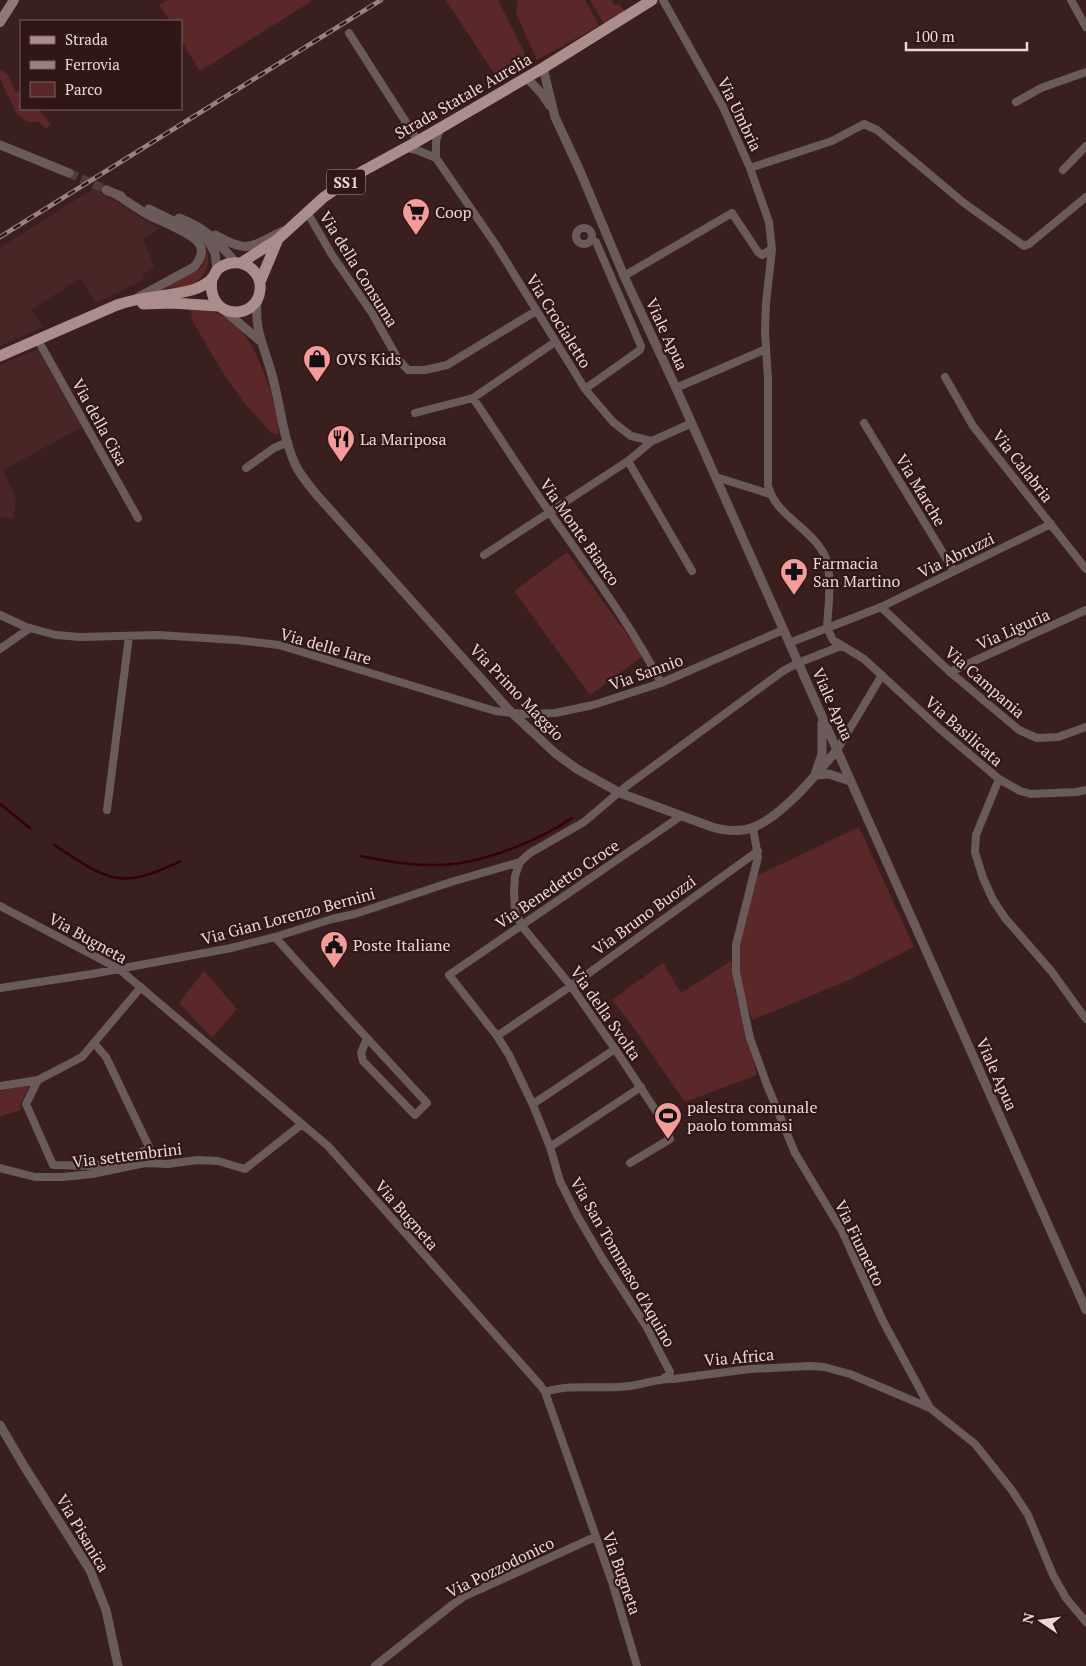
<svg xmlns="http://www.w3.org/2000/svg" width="1086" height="1666" viewBox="0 0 1086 1666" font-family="'PT Serif',serif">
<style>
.built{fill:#482626}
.green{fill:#5a2829}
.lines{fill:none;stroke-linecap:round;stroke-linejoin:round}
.stream{stroke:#350006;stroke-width:2.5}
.tertiary-tunnel{stroke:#543b3a;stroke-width:9;stroke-dasharray:9 4.5;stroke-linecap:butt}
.minor{stroke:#6a5b5a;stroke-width:8}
.tertiary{stroke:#6a5b5a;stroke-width:9}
.secondary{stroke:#8f7876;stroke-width:10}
.primary{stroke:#ab8d8c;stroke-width:11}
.rail-casing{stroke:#988181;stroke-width:4.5}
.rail{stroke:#301615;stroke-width:2.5;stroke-dasharray:8;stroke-linecap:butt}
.labels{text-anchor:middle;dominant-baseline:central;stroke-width:4.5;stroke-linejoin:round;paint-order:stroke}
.shield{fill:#301615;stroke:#b29d9c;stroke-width:1}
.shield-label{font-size:15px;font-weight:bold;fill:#ead7d6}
.street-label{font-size:16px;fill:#ead7d6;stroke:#301615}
.poi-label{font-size:16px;fill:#ead7d6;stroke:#301615;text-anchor:start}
</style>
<rect width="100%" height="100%" fill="#3a1f1f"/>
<path class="built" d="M93 189 118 202 135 214 160 228 143 239 155 268 142 275 143 280 96 303 80 278 31 310 43 327 0 346V248Z
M40 348 82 427 3 470 16 498 13 519 0 516V365Z"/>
<path class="green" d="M167 0H311L312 1 200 71 181 40V21H170L159 5Z
M446 0H498L530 64 499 81Z
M518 0H585L599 26 537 60 516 13Z
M590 0H612L614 6 619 4 625 12 604 24Z
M2 70 8 75 15 90 21 93V109H38L51 124 46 129 39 122H28L17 114 0 79V72Z
M207 250C214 275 192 291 169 287V283L199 270 203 265Z
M190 307C228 312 244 326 259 361 265 374 270 387 273 401 275 412 281 425 278 435L271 433 242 400 223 373 193 322Z
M567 552 643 656 590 695 514 591Z
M859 827 914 947 849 980 752 1020C746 1000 737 978 738 956 740 929 750 902 756 876Z
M731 961 735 992 757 1075 685 1102 628 1020 612 1000 663 963 681 993Z
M204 971 237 1009 212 1038 179 1003Z
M31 1084 20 1104 21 1110 0 1116V1091Z"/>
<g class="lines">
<path class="stream" d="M0 804 30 828
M54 845C72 856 92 872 113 877 134 883 162 870 181 861
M360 856C387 861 413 866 440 865 481 864 538 841 572 818"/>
<path class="tertiary-tunnel" d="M69 173 106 190"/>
<path class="minor" d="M663 0 723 107 750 168 769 222 772 249 766 303 765 331 768 380V485C774 515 812 528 825 556 833 575 828 608 827 628
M1071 0 1086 27
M349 33 418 141
M1016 102 1041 88 1086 72
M406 148 417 150 436 158 496 245 585 389 613 422 631 436 652 441 692 423
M436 158V141L440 129
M750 168 832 141 864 124 877 130 964 203 1024 246 1029 244 1086 197
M1063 170 1086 146
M307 212 332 255 372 313 398 359 408 370H425L447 365 536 311
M576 236a8 8 0 1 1 16 0a8 8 0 1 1-16 0Z
M624 276 732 213 758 252 762 255 772 249
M38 340 138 518
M945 377 973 426 1086 569
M676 388 766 349
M585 389 640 350 641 346 596 242 592 240
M473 398C503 442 531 487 562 530 597 580 633 629 661 683
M415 413 473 398 555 342
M864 423 954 571
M628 461 692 571
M246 468 274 448 288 442
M716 477 770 494
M484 555 628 461 652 441
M881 607 950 672 1019 730 1037 738 1058 737 1086 727
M0 615 26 627 56 635 80 637 158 635 236 640 279 645 495 711 523 714 555 713 593 705 661 683 783 630
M827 628 833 640 864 659 941 730 999 779 1020 791 1031 794 1076 792 1086 790
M789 643 881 607 1051 524
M0 649 30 628
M950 672 1086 610
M837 750 882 675
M999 779 976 835 975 852 983 878 993 900 1005 918 1052 972 1086 1019
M107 810 129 636
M753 828 758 857 736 945V972L750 1038 767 1085 795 1153 842 1231 883 1321 930 1408 975 1444 1011 1489 1028 1515 1053 1575 1066 1598 1086 1622
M0 906 119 969 328 1146 540 1385 545 1392 613 1585 637 1666
M275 937C325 993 376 1048 427 1103L415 1115 363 1061 361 1053 367 1038
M0 988 92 974 231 948 275 937 332 919 355 914 451 882 520 862
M497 1036 571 986 758 851
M38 1080 26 1104 53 1165 94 1166 122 1159 150 1149 106 1057 94 1043
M0 1086 38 1080 82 1057 141 987
M533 1104 615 1049
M550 1147 641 1087
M630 1163 670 1139 658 1114 615 1049 571 986 521 925 515 911 514 891 515 876 520 862 530 853 584 822 624 788 783 671 798 663 841 646
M0 1168 35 1177H63L92 1174 145 1163 168 1164 197 1160 218 1161 245 1169 302 1124
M664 1378 669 1375 670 1372 646 1326 602 1258 578 1217 560 1181 550 1147 533 1105 509 1055 497 1036 449 975 681 816
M545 1392C572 1383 602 1390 630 1386 645 1384 658 1378 673 1379L750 1369 810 1366 824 1367 850 1374 930 1408
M375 1666 452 1605 465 1596 595 1537"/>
<path class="tertiary" d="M543 68 555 117 580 171 624 276 676 388 1086 1310
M526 77 542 94 550 106
M0 145 69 173
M106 190 121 196
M117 195C127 201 137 209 147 214 159 221 195 233 200 245 204 253 199 261 194 267L137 298
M149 209 206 237 215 253 217 270
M179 218C204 227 218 241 235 262
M215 235C249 254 250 247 283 231
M257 301C254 332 266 350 273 379 281 408 283 439 296 466 301 476 309 485 316 494L511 712 555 753 577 769 620 793 712 827C725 831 741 832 754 827 784 815 816 774 837 750
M225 311 259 340
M822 723V754L815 775 829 774 850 781
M0 1425 24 1466 90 1570 106 1610 118 1666"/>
<path class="secondary" d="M0 22 14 0"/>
<path class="primary" d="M241 263 278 239 324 197 363 171 418 141 543 68 652 0
M260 282 278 239
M143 304 172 303 218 306
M0 356 117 305C142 296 166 297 192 290 199 288 206 284 212 279 214 276 215 272 218 269 228 261 243 260 253 270 258 275 261 282 260 290 257 322 205 320 212 278"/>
<defs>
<path id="rail" d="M0 237 381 0"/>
</defs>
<use href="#rail" class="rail-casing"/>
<use href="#rail" class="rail"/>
</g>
<defs>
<symbol id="supermarket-pin" viewBox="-11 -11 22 30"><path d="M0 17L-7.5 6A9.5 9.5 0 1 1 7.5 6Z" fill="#f59b99" stroke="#301615"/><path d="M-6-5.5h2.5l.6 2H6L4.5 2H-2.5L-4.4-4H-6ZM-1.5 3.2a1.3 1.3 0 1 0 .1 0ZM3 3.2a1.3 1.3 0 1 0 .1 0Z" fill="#111"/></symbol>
<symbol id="shop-pin" viewBox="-11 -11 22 30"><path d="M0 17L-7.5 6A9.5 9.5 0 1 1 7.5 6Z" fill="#f59b99" stroke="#301615"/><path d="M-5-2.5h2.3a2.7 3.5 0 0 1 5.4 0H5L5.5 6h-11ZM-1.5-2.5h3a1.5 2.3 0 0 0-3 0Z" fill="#111"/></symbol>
<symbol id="restaurant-pin" viewBox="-11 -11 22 30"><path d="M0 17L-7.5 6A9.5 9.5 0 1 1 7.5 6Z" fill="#f59b99" stroke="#301615"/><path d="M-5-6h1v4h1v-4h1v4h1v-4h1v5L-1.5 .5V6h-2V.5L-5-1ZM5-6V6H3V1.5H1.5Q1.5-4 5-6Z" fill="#111"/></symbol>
<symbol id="pharmacy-pin" viewBox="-11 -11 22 30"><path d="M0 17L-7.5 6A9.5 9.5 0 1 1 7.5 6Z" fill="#f59b99" stroke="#301615"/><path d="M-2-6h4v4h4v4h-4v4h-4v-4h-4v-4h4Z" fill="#111"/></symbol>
<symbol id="civic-pin" viewBox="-11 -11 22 30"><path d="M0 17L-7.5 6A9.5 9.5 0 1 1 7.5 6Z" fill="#f59b99" stroke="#301615"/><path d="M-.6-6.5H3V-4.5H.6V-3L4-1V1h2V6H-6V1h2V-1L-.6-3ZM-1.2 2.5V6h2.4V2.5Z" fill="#111"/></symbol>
<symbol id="stadium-pin" viewBox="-11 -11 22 30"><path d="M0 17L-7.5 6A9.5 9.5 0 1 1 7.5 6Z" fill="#f59b99" stroke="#301615"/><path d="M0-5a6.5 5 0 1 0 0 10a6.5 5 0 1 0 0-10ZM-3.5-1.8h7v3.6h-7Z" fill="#111"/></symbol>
</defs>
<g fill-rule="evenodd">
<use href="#supermarket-pin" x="400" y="196" width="32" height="43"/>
<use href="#shop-pin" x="301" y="343" width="32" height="43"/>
<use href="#restaurant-pin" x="325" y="423" width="32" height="43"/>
<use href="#pharmacy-pin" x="778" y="556" width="32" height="43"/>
<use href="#civic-pin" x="318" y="929" width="32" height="43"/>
<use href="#stadium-pin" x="652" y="1100" width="32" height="43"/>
</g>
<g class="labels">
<rect class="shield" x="327" y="169.5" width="38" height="25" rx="4"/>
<g class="shield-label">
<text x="346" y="182">SS1</text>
</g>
<g class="street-label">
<text transform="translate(463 96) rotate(-30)">Strada Statale Aurelia</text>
<text transform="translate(740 114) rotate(64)">Via Umbria</text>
<text transform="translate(359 269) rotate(58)">Via della Consuma</text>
<text transform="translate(559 321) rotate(58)">Via Crocialetto</text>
<text transform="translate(667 334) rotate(65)">Viale Apua</text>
<text transform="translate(100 422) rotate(61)">Via della Cisa</text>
<text transform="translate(1023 466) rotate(52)">Via Calabria</text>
<text transform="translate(921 490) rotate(59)">Via Marche</text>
<text transform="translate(580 532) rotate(55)">Via Monte Bianco</text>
<text transform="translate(956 555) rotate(-26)">Via Abruzzi</text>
<text transform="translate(1013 629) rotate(-24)">Via Liguria</text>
<text transform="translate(326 646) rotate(16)">Via delle Iare</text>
<text transform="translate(646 672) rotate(-20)">Via Sannio</text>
<text transform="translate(985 682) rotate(41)">Via Campania</text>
<text transform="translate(517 692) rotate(46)">Via Primo Maggio</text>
<text transform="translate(833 704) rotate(66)">Viale Apua</text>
<text transform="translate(964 731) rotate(41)">Via Basilicata</text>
<text transform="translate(557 884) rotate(-34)">Via Benedetto Croce</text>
<text transform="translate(644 915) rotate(-36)">Via Bruno Buozzi</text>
<text transform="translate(288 916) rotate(-15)">Via Gian Lorenzo Bernini</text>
<text transform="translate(88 938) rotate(29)">Via Bugneta</text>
<text transform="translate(606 1013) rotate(55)">Via della Svolta</text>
<text transform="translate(997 1074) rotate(66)">Viale Apua</text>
<text transform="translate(127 1155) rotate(-7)">Via settembrini</text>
<text transform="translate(407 1215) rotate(49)">Via Bugneta</text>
<text transform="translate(860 1243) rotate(64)">Via Fiumetto</text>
<text transform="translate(623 1262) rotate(60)">Via San Tommaso d'Aquino</text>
<text transform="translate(739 1357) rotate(-5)">Via Africa</text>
<text transform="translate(83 1533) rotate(59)">Via Pisanica</text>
<text transform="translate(500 1567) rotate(-26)">Via Pozzodonico</text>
<text transform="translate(622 1573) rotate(71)">Via Bugneta</text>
</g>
<g class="poi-label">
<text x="435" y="212">Coop</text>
<text x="336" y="359">OVS Kids</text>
<text x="360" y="439">La Mariposa</text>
<text x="813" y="563">Farmacia<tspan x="813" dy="18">San Martino</tspan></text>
<text x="353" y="945">Poste Italiane</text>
<text x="687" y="1107">palestra comunale<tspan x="687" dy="18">paolo tommasi</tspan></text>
</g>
</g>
<rect x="20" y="20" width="162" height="90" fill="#301615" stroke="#7a6362"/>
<rect x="30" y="36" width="25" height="8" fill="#ab8d8c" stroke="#7a6362"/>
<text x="65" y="45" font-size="15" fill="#ead7d6">Strada</text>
<rect x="30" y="61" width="25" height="8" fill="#988181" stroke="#7a6362"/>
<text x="65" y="70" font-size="15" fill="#ead7d6">Ferrovia</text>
<rect x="30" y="82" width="25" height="15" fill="#5a2829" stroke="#7a6362"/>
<text x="65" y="95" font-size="15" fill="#ead7d6">Parco</text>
<g transform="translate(1041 1621) rotate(283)" stroke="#301615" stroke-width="4" paint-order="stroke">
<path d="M0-4L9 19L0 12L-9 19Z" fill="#ead7d6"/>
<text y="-8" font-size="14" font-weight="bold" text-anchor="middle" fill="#ead7d6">N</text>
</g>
<path d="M906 42v8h121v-8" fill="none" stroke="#ead7d6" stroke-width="2.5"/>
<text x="914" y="42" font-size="15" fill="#ead7d6" stroke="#301615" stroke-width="4" paint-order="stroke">100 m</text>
</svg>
